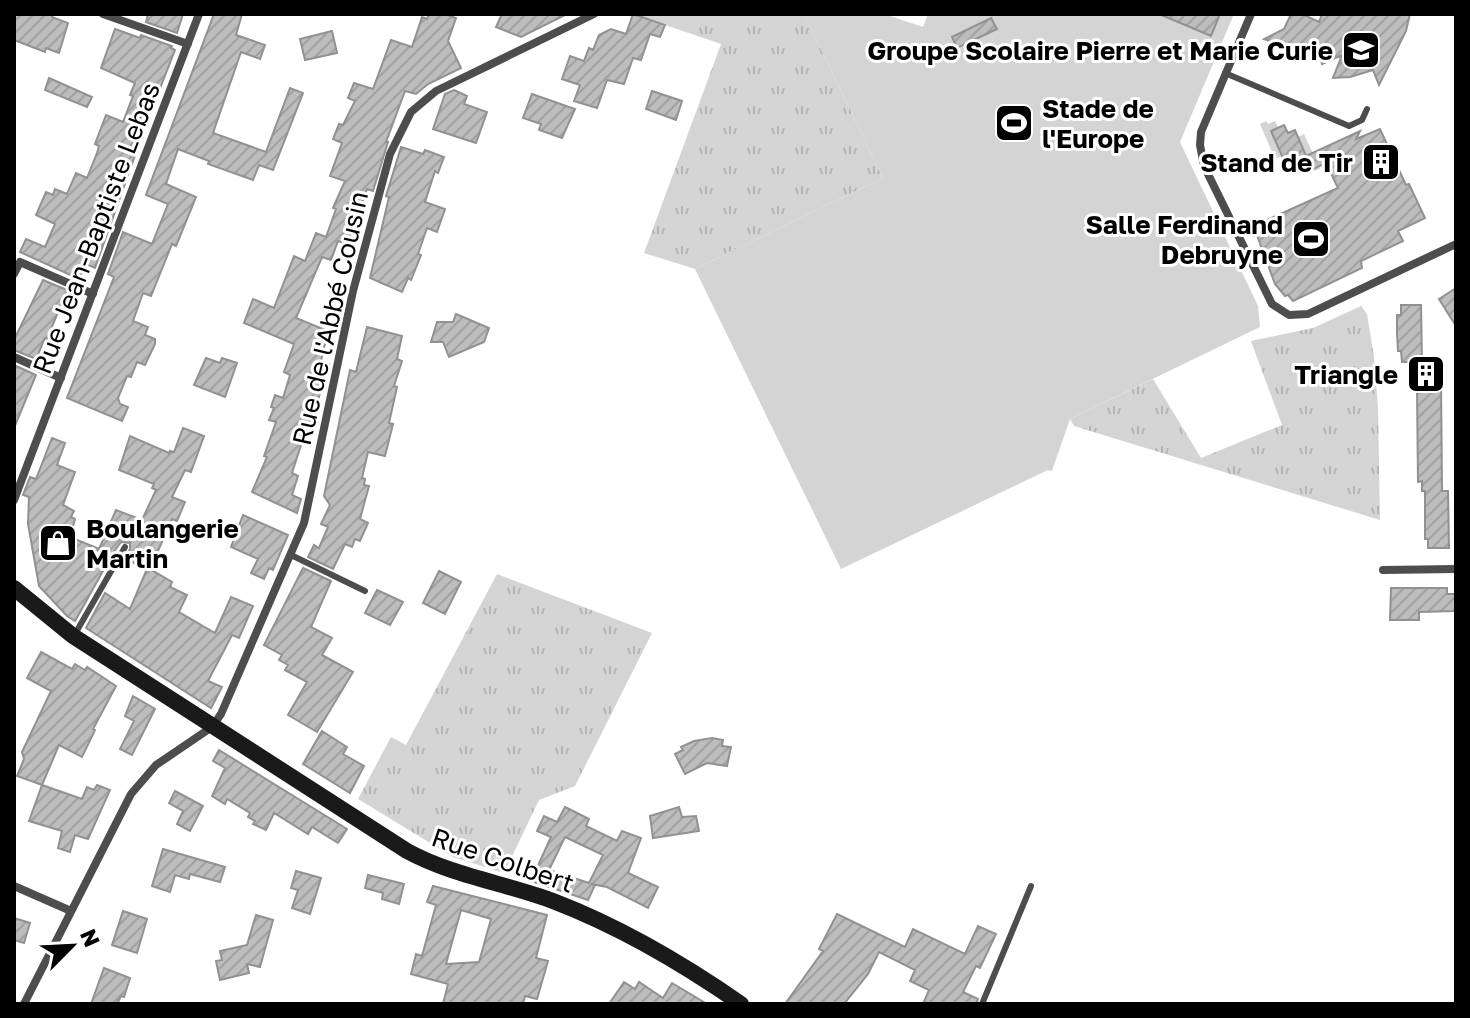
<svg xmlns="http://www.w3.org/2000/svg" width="1470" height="1018" viewBox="0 0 1470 1018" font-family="'Golos Text',sans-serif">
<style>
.grass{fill:url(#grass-tufts)}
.garden{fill:#d4d4d4}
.building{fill:url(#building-hatch);stroke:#919191;stroke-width:2;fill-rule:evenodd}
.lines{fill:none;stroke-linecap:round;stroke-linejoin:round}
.lane{stroke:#4d4d4d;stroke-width:6}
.street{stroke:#4d4d4d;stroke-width:8}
.secondary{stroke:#1a1a1a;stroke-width:16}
.labels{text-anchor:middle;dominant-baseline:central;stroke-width:6;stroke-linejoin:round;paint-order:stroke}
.poi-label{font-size:26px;font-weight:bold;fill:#000;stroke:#fff;text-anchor:end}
.street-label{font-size:26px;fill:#000;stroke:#fff}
</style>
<defs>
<pattern id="grass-tufts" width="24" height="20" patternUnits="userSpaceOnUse" patternTransform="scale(2)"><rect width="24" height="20" fill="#d4d4d4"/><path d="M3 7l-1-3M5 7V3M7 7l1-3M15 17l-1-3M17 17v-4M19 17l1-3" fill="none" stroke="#b4b4b4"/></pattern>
<pattern id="building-hatch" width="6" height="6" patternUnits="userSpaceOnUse" patternTransform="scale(2)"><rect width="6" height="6" fill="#bdbdbd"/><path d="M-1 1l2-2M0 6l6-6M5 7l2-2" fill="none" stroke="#a1a1a1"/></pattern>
</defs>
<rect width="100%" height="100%" fill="#fff"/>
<path class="grass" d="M633 14H804L883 178 695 269 644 253 721 44Z
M1361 306 1367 314 1374 357 1378 407 1380 520 1074 426 1070 419 1153 379 1201 458 1282 425 1251 341 1313 328Z
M497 574 652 633 575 786 539 800 504 873 453 857 358 799 391 737 406 745Z"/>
<path class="garden" d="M804 14H884L923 27 928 14H1234L1180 142 1258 306 1260 327 1070 419 1052 471 1048 470 841 569 695 269 883 178Z
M1266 121 1268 124 1275 121 1278 127 1284 125 1288 133 1295 130 1298 137 1304 134 1320 169 1305 173 1302 166 1296 168 1293 161 1286 165 1282 156 1275 159 1260 124Z"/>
<path class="building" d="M14 14H53L52 17 68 23 59 53 46 48 45 52 14 40Z
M148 14H183L177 33 146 22Z
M214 14H242L236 35 265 45 260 59 241 52 213 133 266 152 290 88 303 93 273 170 259 165 253 180 208 164 209 161 178 149 166 184 196 197 176 246 172 244 151 296 143 293 133 321 148 327 145 335 155 339V344L145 365 137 362 131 377 127 376 118 398 120 404 128 407 122 421 67 398 114 277 108 274 123 232 152 244 168 204 146 195Z
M429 14H445L456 18 448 41 461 68 428 84 416 94 405 91 386 142H388L373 191 367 189 347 244 338 241 331 260 322 257 296 318 328 331 321 361 329 364 306 439 301 445 292 473 298 476 292 495 301 499 297 513 252 492 267 457 264 456 276 422 269 420 274 408 271 407 275 395 283 398 290 375 284 372 294 344 244 323 253 299 274 308 294 256 305 261 316 233 326 237 336 209 333 208 345 181 330 176 342 143 333 139 339 124 343 125 355 101 348 98 354 83 373 89 391 40 412 47 422 17 427 19Z
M502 14H567L521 37 496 27Z
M633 14 665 25 660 37 650 34 641 60 633 58 624 84 607 80 597 108 574 101 580 85 562 79 570 56 584 61 589 48 593 50 599 35 611 29 626 34Z
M1159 14H1220L1211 36Z
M1291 14H1302L1319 22 1322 14H1410L1406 31 1379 85 1373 70 1350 77 1333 78 1342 55 1322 64 1321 60 1264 39 1284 29Z
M991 18 997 29 957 48 952 37Z
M115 29 140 38 141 35 172 46 171 48 175 50 157 96 150 94 137 127 144 130 95 268 86 264 79 279 20 252 26 239 45 247 55 224 36 215 46 192 53 195 55 189 67 194 76 173 87 178 97 153 99 146 95 144 106 115 123 122 133 96 130 95 135 83 101 68Z
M332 31 337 53 305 60 300 39Z
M49 78 92 97 87 107 45 90Z
M454 90 467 96 464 104 487 112 476 143 433 129 445 94Z
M652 91 682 101 676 120 646 109Z
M532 94 575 109 562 138 539 130 541 124 523 118Z
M1284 125 1288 133 1295 130 1306 156 1360 131 1356 139 1380 129 1406 185 1409 184 1425 218 1398 231 1403 241 1361 261 1362 268 1293 301 1288 295 1285 296 1275 284 1255 230 1259 227 1258 224 1338 188 1326 163 1305 173 1302 165 1296 168 1293 161 1286 165 1271 131Z
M401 147 423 154 425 150 444 157 438 173 435 171 425 202 445 209 437 232 427 228 418 254 421 255 411 280 408 278 402 292 370 278 389 197 386 196Z
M43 280 67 290 47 339 45 338 36 359 14 350V340Z
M1456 288V326L1439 299Z
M1401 305H1421L1422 362H1402L1401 351H1398L1397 334V315H1401Z
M456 314 489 328 484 342 449 357 443 342H431L437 322H453Z
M367 327 402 336 397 359 402 361 394 386 397 387 389 423 393 424 385 456 368 452 362 478 365 479 364 485 369 486 360 519 368 523 360 541 355 539 352 547 345 544 333 569 308 557 314 545 319 548 328 527 321 524 330 505 324 496 325 491 350 370 356 372Z
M206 358 220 363 222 358 237 363 225 397 194 385Z
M14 365 36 375 14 428Z
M1420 379H1441L1442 491H1448L1449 548H1428V539H1425V491H1422V481L1418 482 1417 389H1421Z
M183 428 204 436 191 472 185 470 172 497 185 502 177 521 172 519 150 569 172 582 170 587 187 595 179 612 215 633 231 597 253 606 239 638 232 635 208 681 222 687 211 708 86 628 105 593 130 609 147 569 125 559 130 549V543L121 542 113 553 75 621 67 616 39 586 28 524 29 497 23 495 30 477 36 479 52 438 65 443 57 465 75 472 63 505 74 511 71 517 75 519 70 537 99 549 116 510 142 520 156 490 152 488 154 484 119 470 130 436 169 453 170 451 174 452Z
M243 515 288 535 273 570 269 568 264 579 251 573 258 559 231 547Z
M303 568 331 581 311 627 332 638 322 655 353 672 317 732 288 715 307 682 285 670 288 665 279 660 282 655 264 645Z
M439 571 461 582 445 614 423 603Z
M1391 588H1447V594H1456V611L1419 612V620H1390Z
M377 590 403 602 390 625 365 613Z
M41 652 72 669 75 664 85 670 87 667 116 686 93 729 95 730 82 757 59 745 42 785 17 776 24 759 22 752 51 691 27 678Z
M133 696 155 709 132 755 120 749 134 721 125 716Z
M322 731 347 747 343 754 364 766 350 793 303 764Z
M712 738 723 740 722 746 731 747 727 766 707 763 685 774 675 754 683 750 681 747 694 741Z
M219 750 347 829 338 843 312 827 308 834 274 813 266 830 253 824 255 821 248 817 250 813 227 799 225 804 212 796 225 768 213 761Z
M42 785 82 799 87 787 94 790 97 785 110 790 88 839 75 835 70 852 58 848 62 831 29 821Z
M175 791 203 806 190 831 177 824 183 811 169 803Z
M565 807 589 819 586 826 617 841 622 831 641 838 628 873 658 887 648 908 607 887 591 884 595 885 588 900 531 881 551 837 537 831 544 816 557 822ZM565 837 603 855 589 883 549 870Z
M679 807 682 817 696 816 699 831 653 838 650 816Z
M163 849 225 867 220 882 190 874 189 879 175 875 170 892 152 886Z
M296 871 321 878 310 914 292 908 298 890 291 888Z
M368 875 404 884 399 904 382 899 383 893 365 888Z
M433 886 547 915 536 958 548 961 537 999 525 996 523 1004H443L448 984 411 974 416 954 422 956 436 905 427 902ZM461 910 491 919 479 962 446 964Z
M123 911 147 919 137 953 112 945Z
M837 914 905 947 913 929 965 954 978 926 996 934 980 968 976 966 963 992 978 999 976 1004H923L929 990 910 981 915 970 879 952 868 974 844 1004H785L823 951 819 949Z
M256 915 273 920 260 967 247 964 249 973 220 980 216 961 222 960 220 951 247 945Z
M14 918 30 923 24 943 14 940Z
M104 968 130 978 124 997 121 996 117 1004H91Z
M624 982 635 989 639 982 663 998 672 983 707 1004H609Z"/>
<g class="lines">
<path class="lane" d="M1225 73 1349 126 1362 120 1367 109
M291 555 365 591
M75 634 125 547
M982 1004 1031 886"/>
<path class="street" d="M103 14 188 44
M1251 14 1201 132 1200 145 1204 166 1272 304 1289 315 1308 314 1456 244
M14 274 20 262 93 294
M14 357 61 378
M14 500 199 14
M1383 570 1456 569
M14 886 71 911
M24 1004 131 794 156 765 212 727 221 714 304 523 353 291 390 154 411 112 436 91 594 14"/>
<path class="secondary" d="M14 588 73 636 407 851C453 876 505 883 553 901 621 927 682 963 741 1004"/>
</g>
<defs>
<symbol id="school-square" viewBox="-11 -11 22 22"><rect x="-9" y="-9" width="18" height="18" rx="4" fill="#000" stroke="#fff"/><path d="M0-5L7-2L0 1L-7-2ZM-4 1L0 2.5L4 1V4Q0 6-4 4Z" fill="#fff"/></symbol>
<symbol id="stadium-square" viewBox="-11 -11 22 22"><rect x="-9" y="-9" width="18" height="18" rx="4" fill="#000" stroke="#fff"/><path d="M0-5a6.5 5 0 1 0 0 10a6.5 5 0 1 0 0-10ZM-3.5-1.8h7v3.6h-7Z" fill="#fff"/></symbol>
<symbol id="building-square" viewBox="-11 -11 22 22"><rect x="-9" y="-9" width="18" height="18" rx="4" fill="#000" stroke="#fff"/><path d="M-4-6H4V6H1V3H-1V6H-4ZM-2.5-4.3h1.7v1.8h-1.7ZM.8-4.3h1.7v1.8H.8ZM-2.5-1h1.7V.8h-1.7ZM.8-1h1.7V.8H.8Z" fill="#fff"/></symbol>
<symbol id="shop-square" viewBox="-11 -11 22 22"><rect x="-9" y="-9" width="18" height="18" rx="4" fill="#000" stroke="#fff"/><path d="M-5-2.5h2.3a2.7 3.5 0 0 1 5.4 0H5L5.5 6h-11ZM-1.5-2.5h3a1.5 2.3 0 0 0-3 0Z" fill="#fff"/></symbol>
</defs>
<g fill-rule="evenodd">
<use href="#school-square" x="1339" y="28" width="44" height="44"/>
<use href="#stadium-square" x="992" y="101" width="44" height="44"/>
<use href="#building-square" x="1359" y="140" width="44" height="44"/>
<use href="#stadium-square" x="1289" y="217" width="44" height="44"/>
<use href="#building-square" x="1404" y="352" width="44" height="44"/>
<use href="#shop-square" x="36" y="521" width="44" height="44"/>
</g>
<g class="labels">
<g class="poi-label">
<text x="1333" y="50">Groupe Scolaire Pierre et Marie Curie</text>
<text x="1042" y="108" text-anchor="start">Stade de<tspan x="1042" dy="30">l'Europe</tspan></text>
<text x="1353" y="162">Stand de Tir</text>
<text x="1283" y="224">Salle Ferdinand<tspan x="1283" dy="30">Debruyne</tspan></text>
<text x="1398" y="374">Triangle</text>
<text x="86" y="528" text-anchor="start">Boulangerie<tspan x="86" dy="30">Martin</tspan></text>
</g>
<g class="street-label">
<text transform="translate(96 228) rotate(-69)">Rue Jean-Baptiste Lebas</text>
<text transform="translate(330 318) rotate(-77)">Rue de l'Abbé Cousin</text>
<text transform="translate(503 860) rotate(19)">Rue Colbert</text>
</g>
</g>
<rect width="1470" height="1018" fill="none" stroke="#000000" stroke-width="32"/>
<g transform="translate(72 946) rotate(66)" stroke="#ffffff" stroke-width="6" paint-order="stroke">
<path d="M0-6L14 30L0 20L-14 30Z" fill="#000000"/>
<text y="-12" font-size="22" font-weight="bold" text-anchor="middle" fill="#000000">N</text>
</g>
</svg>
